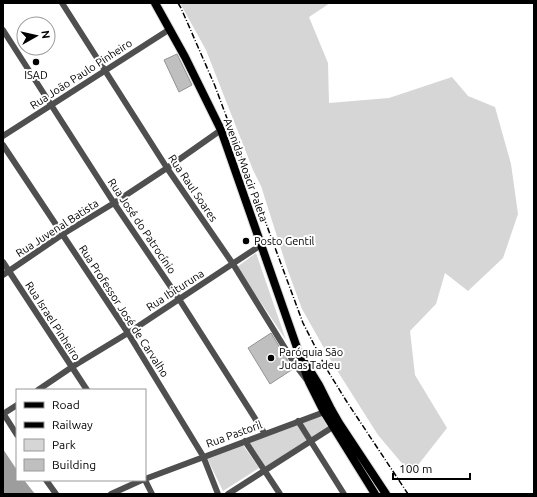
<svg xmlns="http://www.w3.org/2000/svg" width="537" height="497" viewBox="0 0 537 497" font-family="Ubuntu,sans-serif">
<style>
.green{fill:#d6d6d6}
.water{fill:#9d9d9d}
.building{fill:#bfbfbf;stroke:#939393}
.lines{fill:none;stroke-linecap:round;stroke-linejoin:round}
.major-casing{stroke:#dbdbdb;stroke-width:10}
.minor{stroke:#4f4f4f;stroke-width:6}
.major{stroke:#000;stroke-width:8}
.rail{stroke:#000;stroke-width:1.5;stroke-dasharray:6 2 1 2;stroke-linecap:butt}
.poi-dot{fill:#000;stroke:#fff;stroke-width:1.5}
.labels{text-anchor:middle;dominant-baseline:central;stroke-width:4;stroke-linejoin:round;paint-order:stroke}
.street-label{font-size:11px;fill:#000;stroke:#fff}
.poi-label{font-size:11px;fill:#000;stroke:#fff;text-anchor:start}
</style>
<rect width="100%" height="100%" fill="#fff"/>
<path class="green" d="M180 3H330L309 17 328 63 329 103 389 98 452 77 468 96 495 107 511 164 518 214 503 258 468 291 445 273 436 304 410 331 415 375 447 428 411 474 378 435 333 364 302 309 288 271 261 186 253 170 206 50Z
M256 253 286 340 237 267Z
M324 412 332 426 310 440 299 421Z
M298 422 309 441 265 467 247 442Z
M243 445 259 468 223 491 207 458Z"/>
<path class="water" d="M3 449 17 470V480H24L35 494H3Z"/>
<path class="building" d="M177 54 192 85 179 92 164 60Z
M271 333 293 369 270 384 248 348Z"/>
<g class="lines">
<defs>
<path id="major" d="M155 3 185 57 221 130 309 382 324 412 375 494
M306 364 319 385 331 409 339 423 386 494"/>
</defs>
<use href="#major" class="major-casing"/>
<path class="minor" d="M62 3 167 168 233 264 296 366 306 379
M3 30 114 203 179 299 265 434
M3 136 170 29
M3 145 128 333 203 456 218 494
M3 262 87 390
M3 275 63 234 114 203 167 168 221 130
M38 390 72 367 128 333 261 245
M3 413 17 435
M3 414 17 405
M298 421 344 494
M245 441 280 494
M145 479 327 411
M46 480 56 494
M145 480 152 494
M111 494 142 480
M228 494 336 425"/>
<use href="#major" class="major"/>
<path class="rail" d="M178 3 181 8 215 86 303 323 326 368 347 402 408 494"/>
</g>
<g class="poi-dot">
<circle cx="36" cy="62" r="4"/>
<circle cx="246" cy="241" r="4"/>
<circle cx="271" cy="358" r="4"/>
</g>
<g class="labels">
<g class="street-label">
<text transform="translate(81 74) rotate(-33)">Rua João Paulo Pinheiro</text>
<text transform="translate(246 170) rotate(70)">Avenida Moacir Paleta</text>
<text transform="translate(193 188) rotate(56)">Rua Raul Soares</text>
<text transform="translate(142 226) rotate(56)">Rua José do Patrocínio</text>
<text transform="translate(57 228) rotate(-33)">Rua Juvenal Batista</text>
<text transform="translate(175 290) rotate(-33)">Rua Ibituruna</text>
<text transform="translate(124 311) rotate(57)">Rua Professor José de Carvalho</text>
<text transform="translate(53 321) rotate(57)">Rua Israel Pinheiro</text>
<text transform="translate(234 434) rotate(-20)">Rua Pastoril</text>
</g>
<g class="poi-label">
<text x="36" y="75" text-anchor="middle">ISAD</text>
<text x="254" y="241">Posto Gentil</text>
<text x="279" y="352">Paróquia São<tspan x="279" dy="13">Judas Tadeu</tspan></text>
</g>
</g>
<rect width="537" height="497" fill="none" stroke="#000000" stroke-width="8"/>
<rect x="16" y="389" width="130" height="92" fill="#ffffff" stroke="#999999"/>
<rect x="24" y="402" width="20" height="6" fill="#000000" stroke="#999999"/>
<text x="52" y="409" font-size="12" fill="#000000">Road</text>
<rect x="24" y="422" width="20" height="6" fill="#000000" stroke="#999999"/>
<text x="52" y="429" font-size="12" fill="#000000">Railway</text>
<rect x="24" y="439" width="20" height="12" fill="#d6d6d6" stroke="#999999"/>
<text x="52" y="449" font-size="12" fill="#000000">Park</text>
<rect x="24" y="459" width="20" height="12" fill="#bfbfbf" stroke="#999999"/>
<text x="52" y="469" font-size="12" fill="#000000">Building</text>
<g transform="translate(36 36) rotate(82)"><circle r="19" fill="#ffffff" stroke="#999999"/>
<path d="M0-3L7 15L0 10L-7 15Z" fill="#000000"/>
<text y="-6" font-size="11" font-weight="bold" text-anchor="middle" fill="#000000">N</text>
</g>
<path d="M393 473v6h77v-6" fill="none" stroke="#000000" stroke-width="2"/>
<text x="399" y="473" font-size="12" fill="#000000" stroke="#ffffff" stroke-width="3" paint-order="stroke">100 m</text>
</svg>
